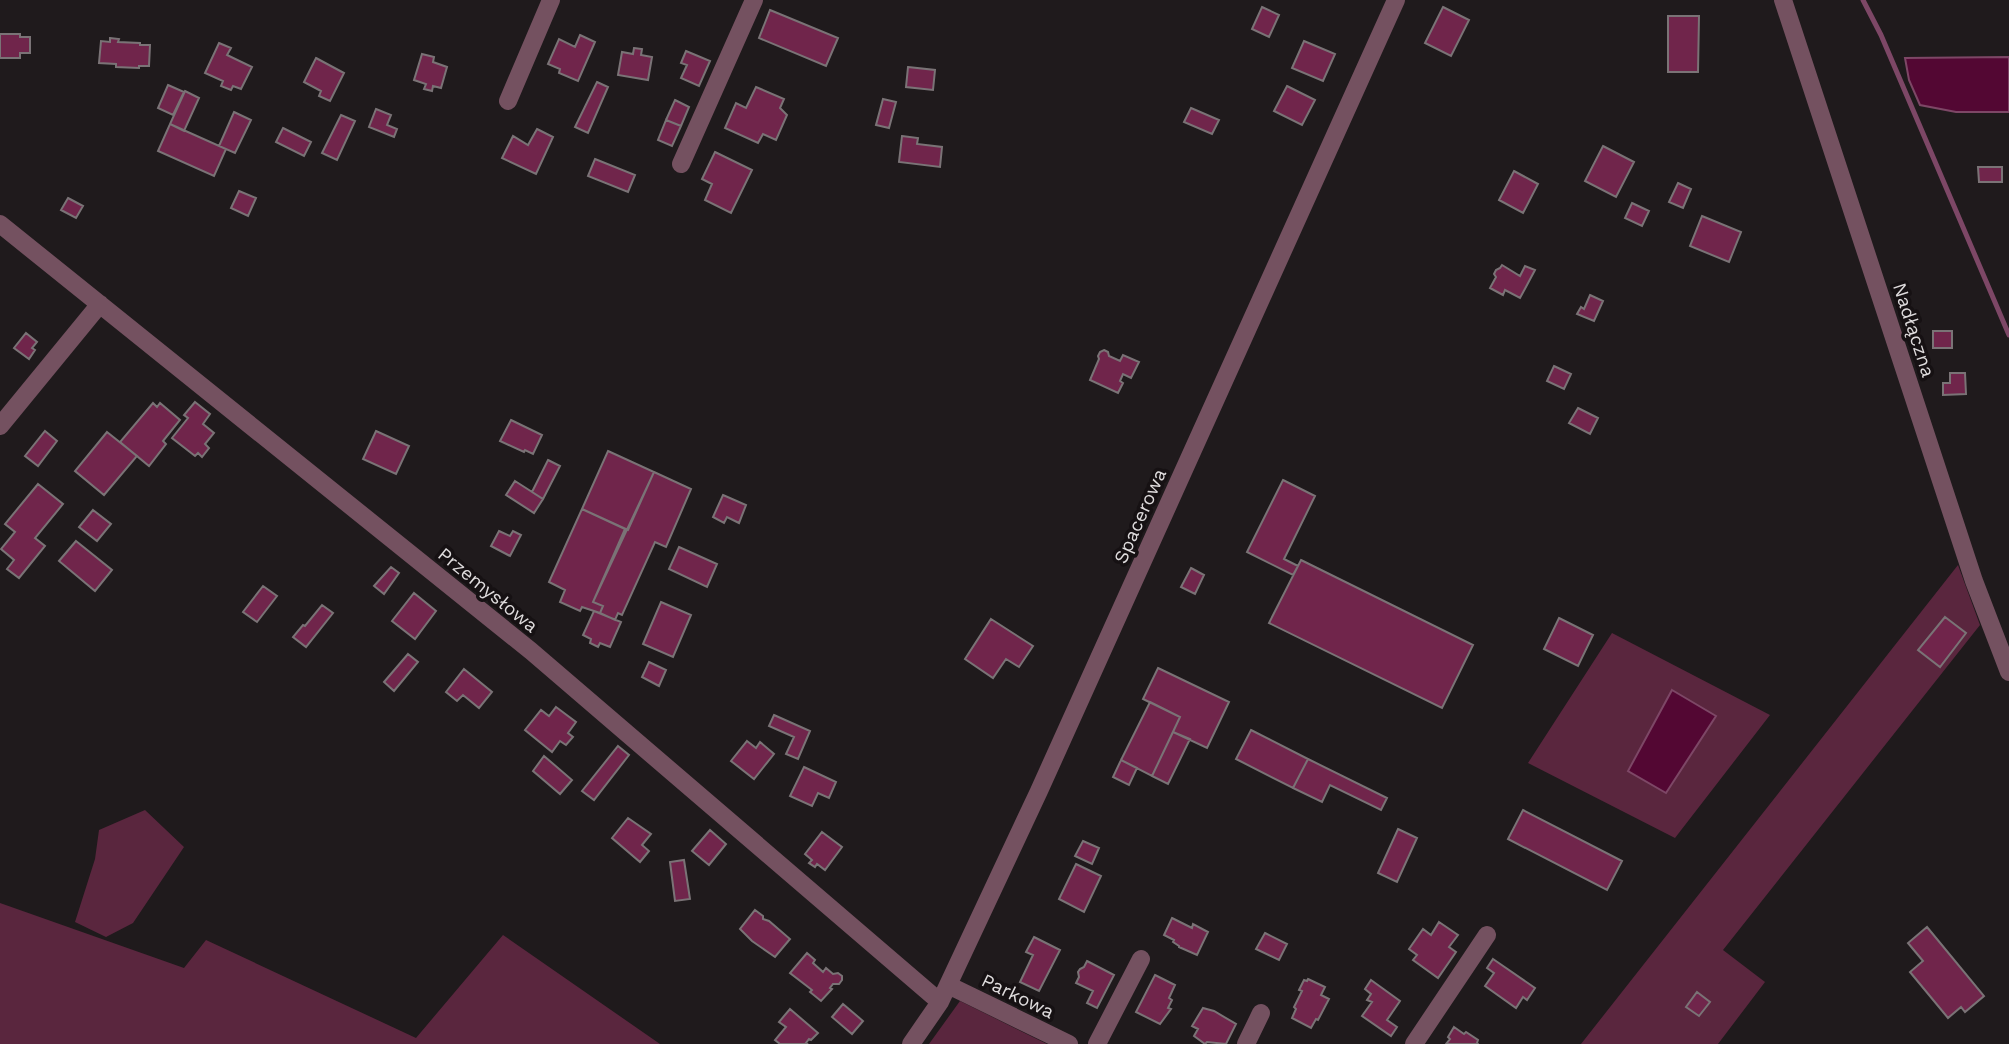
<svg xmlns="http://www.w3.org/2000/svg" width="2009" height="1044" viewBox="0 0 2009 1044" font-family="'Work Sans',sans-serif">
<style>
.green{fill:#5a263e}
.water{fill:#530733;stroke:#7d4766;stroke-width:2}
.lines{fill:none;stroke-linecap:round;stroke-linejoin:round}
.stream{stroke:#7d4766;stroke-width:5}
.building{fill:#70254b;stroke:#7a7376;stroke-width:2}
.minor{stroke:#745160;stroke-width:18}
.labels{text-anchor:middle;dominant-baseline:central;stroke-width:7;stroke-linejoin:round;paint-order:stroke}
.street-label{font-size:19px;fill:#dedbdc;stroke:#161113}
</style>
<rect width="100%" height="100%" fill="#1f1a1c"/>
<path class="green" d="M1958 565 1980 625 1723 950 1765 982 1718 1044H1581Z
M1612 633 1770 715 1675 838 1528 763Z
M145 810 184 847 133 923 106 937 75 922 95 859 99 830Z
M0 903 184 968 206 940 416 1038 503 935 660 1044H0Z
M960 1001 1047 1044H929Z"/>
<path class="water" d="M2009 57V112H1956L1920 105 1909 80 1905 58Z
M1672 690 1716 716 1666 793 1628 771Z"/>
<g class="lines">
<path class="stream" d="M1863 0 1881 35 2009 335"/>
</g>
<path class="building" d="M1262 7 1279 15 1269 37 1252 29Z
M1443 7 1469 20 1451 56 1425 43Z
M770 10 838 38 826 66 759 38Z
M1668 16H1699L1698 72H1668Z
M0 34H20V37H30V53H20V58H0Z
M580 35 595 42 578 81 559 73 560 69 548 64 559 39 575 47Z
M110 38 119 39 118 42 140 43V45H150L149 66H139V68L116 67V64L99 63 101 41 110 42Z
M1304 41 1335 54 1323 81 1292 68Z
M219 43 231 48 227 55 252 67 241 89 233 86 231 90 221 86 223 81 205 73Z
M634 48 642 49 641 55 652 57 648 80 618 75 622 52 633 54Z
M686 51 710 61 699 86 681 78 687 65 681 63Z
M422 54 434 57 433 62 447 67 441 88 433 86 432 91 424 89 426 84 414 80Z
M316 58 344 73 330 101 319 96 321 91 304 82Z
M908 67 935 70 933 90 906 87Z
M597 82 608 87 588 133 575 127Z
M168 85 184 92 173 115 158 108Z
M1287 86 1315 100 1302 125 1274 111Z
M756 87 784 99 780 108 787 115 776 140 763 134 758 143 725 128 736 103 746 108Z
M185 91 199 98 184 131 170 124Z
M883 99 896 102 889 128 876 125Z
M675 100 689 107 681 126 666 120Z
M1191 108 1219 120 1212 134 1184 122Z
M376 109 391 115 387 125 397 129 394 137 369 127Z
M234 112 251 120 235 153 219 146Z
M341 115 355 121 337 160 322 153Z
M666 120 681 126 672 146 658 140Z
M170 124 226 149 214 176 158 151Z
M283 128 311 142 304 156 276 142Z
M537 129 553 137 536 174 502 158 513 136 528 145Z
M902 136 918 138 917 144 942 147 940 167 899 162Z
M1603 146 1634 162 1616 197 1585 181Z
M715 152 752 170 731 213 705 200 712 184 702 179Z
M595 159 635 175 628 192 588 176Z
M1978 167H2002V182H1979Z
M1514 171 1538 184 1523 213 1499 200Z
M1678 183 1691 189 1683 208 1669 202Z
M239 191 256 198 248 216 231 208Z
M68 198 83 206 76 218 61 210Z
M1632 203 1649 211 1642 226 1625 218Z
M1702 216 1741 232 1729 262 1690 246Z
M1502 265 1520 276 1525 266 1535 270 1520 298 1505 290 1503 295 1490 288 1496 277 1494 274 1496 270 1500 268Z
M1590 295 1603 301 1594 321 1577 314 1581 307 1584 309Z
M1933 331H1952V348H1933Z
M26 333 37 342 32 348 35 350 29 359 14 348Z
M1104 350 1108 352 1109 356 1120 361 1123 355 1139 362 1131 378 1123 374 1120 381 1123 383 1118 393 1090 380 1099 359 1098 356 1100 352Z
M1554 366 1571 374 1564 389 1547 381Z
M1950 373H1965L1966 394 1943 395V383H1950Z
M195 402 210 414 203 424 214 433 205 444 209 448 202 457 198 453 195 456 172 438 188 418 184 415Z
M153 403 157 407 160 403 180 420 163 441 166 444 149 466 120 442Z
M1578 408 1598 418 1590 434 1569 423Z
M511 420 542 435 533 454 525 450 524 452 500 441Z
M45 431 57 441 38 466 25 456Z
M376 431 409 446 396 474 363 459Z
M107 432 137 456 104 495 75 471Z
M608 451 654 472 628 530 582 509Z
M548 460 560 466 543 499 532 492Z
M654 472 691 489 666 547 655 542 622 615 618 613 615 620 600 613 603 606 593 602Z
M1283 480 1315 496 1284 559 1298 566 1293 575 1247 552Z
M515 481 543 499 534 513 506 495Z
M38 484 63 504 35 538 45 546 19 578 7 569 14 560 1 549 15 532 5 524Z
M723 495 746 505 739 523 727 517 724 523 713 517Z
M582 509 625 529 593 602 603 606 600 613 582 607 580 611 560 602 565 590 549 582Z
M93 510 111 524 97 541 79 527Z
M499 531 510 536 513 531 521 535 510 556 491 546Z
M76 541 112 570 95 591 59 561Z
M679 547 717 564 707 587 669 569Z
M1301 560 1473 645 1442 708 1269 623Z
M391 567 399 573 384 594 374 586Z
M1191 568 1204 575 1195 594 1181 587Z
M263 586 277 596 257 622 243 612Z
M414 593 436 611 415 639 392 621Z
M661 602 691 615 673 657 643 644Z
M322 605 333 613 306 647 293 637 303 625 305 626Z
M594 611 621 622 610 647 600 643 598 647 590 643 591 639 583 635Z
M1945 617 1966 633 1940 667 1918 650Z
M1559 618 1593 635 1578 666 1544 649Z
M991 619 1033 646 1019 667 1006 659 993 678 965 659Z
M408 654 418 662 394 691 384 682Z
M649 662 666 670 659 686 642 677Z
M1158 668 1229 702 1207 748 1173 732 1180 717 1143 699Z
M464 669 492 692 479 708 463 695 457 701 446 692Z
M1150 702 1180 717 1152 776 1121 760Z
M556 707 576 722 568 733 573 737 566 745 560 741 552 752 525 730 541 710 549 716Z
M774 715 810 731 798 759 786 754 794 737 769 726Z
M1251 730 1308 759 1293 788 1236 759Z
M1173 732 1190 739 1168 784 1152 776Z
M747 741 756 748 760 742 774 754 754 779 731 761Z
M618 746 629 755 594 800 582 791Z
M544 756 572 780 560 794 533 771Z
M1308 759 1387 798 1381 810 1330 785 1322 802 1293 788Z
M1121 760 1137 768 1129 785 1113 777Z
M804 767 836 782 829 798 818 793 812 806 790 796Z
M1523 810 1622 861 1607 890 1508 839Z
M628 818 651 834 642 845 649 851 640 862 612 838Z
M1398 829 1417 838 1397 882 1378 873Z
M710 830 726 844 709 865 692 851Z
M822 832 842 847 825 870 817 864 815 867 809 863 812 860 805 854Z
M1083 841 1099 848 1092 864 1075 856Z
M684 860 690 899 675 901 670 862Z
M1076 864 1101 876 1084 912 1059 899Z
M755 910 763 916V919L769 921 790 939 775 957 752 941 740 929Z
M1172 918 1192 928 1193 924 1208 932 1197 955 1179 947V946L1173 942 1174 940 1164 935Z
M1439 922 1458 935 1449 947 1456 952 1438 978 1413 960 1417 955 1409 949 1423 929 1431 935Z
M1927 927 1984 996 1965 1012 1961 1007 1948 1018 1910 972 1923 961 1908 943Z
M1265 933 1287 944 1279 960 1256 949Z
M1034 937 1060 950 1039 991 1020 982 1033 955 1026 952Z
M807 953 815 960 813 963 823 972 826 968 833 974 838 973 842 976V980L839 984H833L830 988 832 989 821 1001 810 992 812 990 790 973Z
M1493 959 1535 988 1527 1000 1523 997 1516 1008 1485 986 1494 973 1487 968Z
M1087 961 1114 975 1097 1008 1087 1003 1093 991 1076 983 1079 977 1078 972 1080 969 1084 967Z
M1155 975 1175 985 1169 998 1172 1000 1168 1008 1171 1009 1160 1024 1136 1012Z
M1308 979 1325 987 1321 995 1329 999 1318 1020 1316 1019 1311 1028 1292 1018 1296 1009 1294 1007 1302 991 1299 990 1304 980 1307 981Z
M1371 980 1400 1001 1387 1020 1397 1027 1391 1036 1362 1016 1372 1002 1367 1000 1371 994 1365 989Z
M1697 992 1710 1002 1699 1016 1686 1007Z
M843 1004 863 1021 852 1034 832 1017Z
M1203 1008 1214 1011 1236 1024 1226 1044 1207 1042 1205 1044 1194 1036 1198 1029 1192 1026Z
M790 1009 818 1033 811 1040 809 1039 806 1043 808 1044H780L775 1040 786 1027 779 1022Z
M1454 1027 1464 1034 1466 1032 1478 1040 1477 1043 1478 1044H1446L1450 1039 1448 1037Z"/>
<g class="lines">
<path class="minor" d="M1783 0 1974 581 2009 672
M508 101 551 0
M681 164 754 0
M0 224 531 651 940 1002
M0 426 100 304
M948 985 1069 1044
M911 1044 940 1002 948 985 1039 791 1396 0
M1097 1044 1141 959
M1246 1044 1261 1013
M1414 1044 1487 935"/>
</g>
<g class="labels">
<g class="street-label">
<text transform="translate(1914 330) rotate(72)">Nadłączna</text>
<text transform="translate(1140 516) rotate(-66)">Spacerowa</text>
<text transform="translate(488 590) rotate(39)">Przemysłowa</text>
<text transform="translate(1018 996) rotate(26)">Parkowa</text>
</g>
</g>
</svg>
